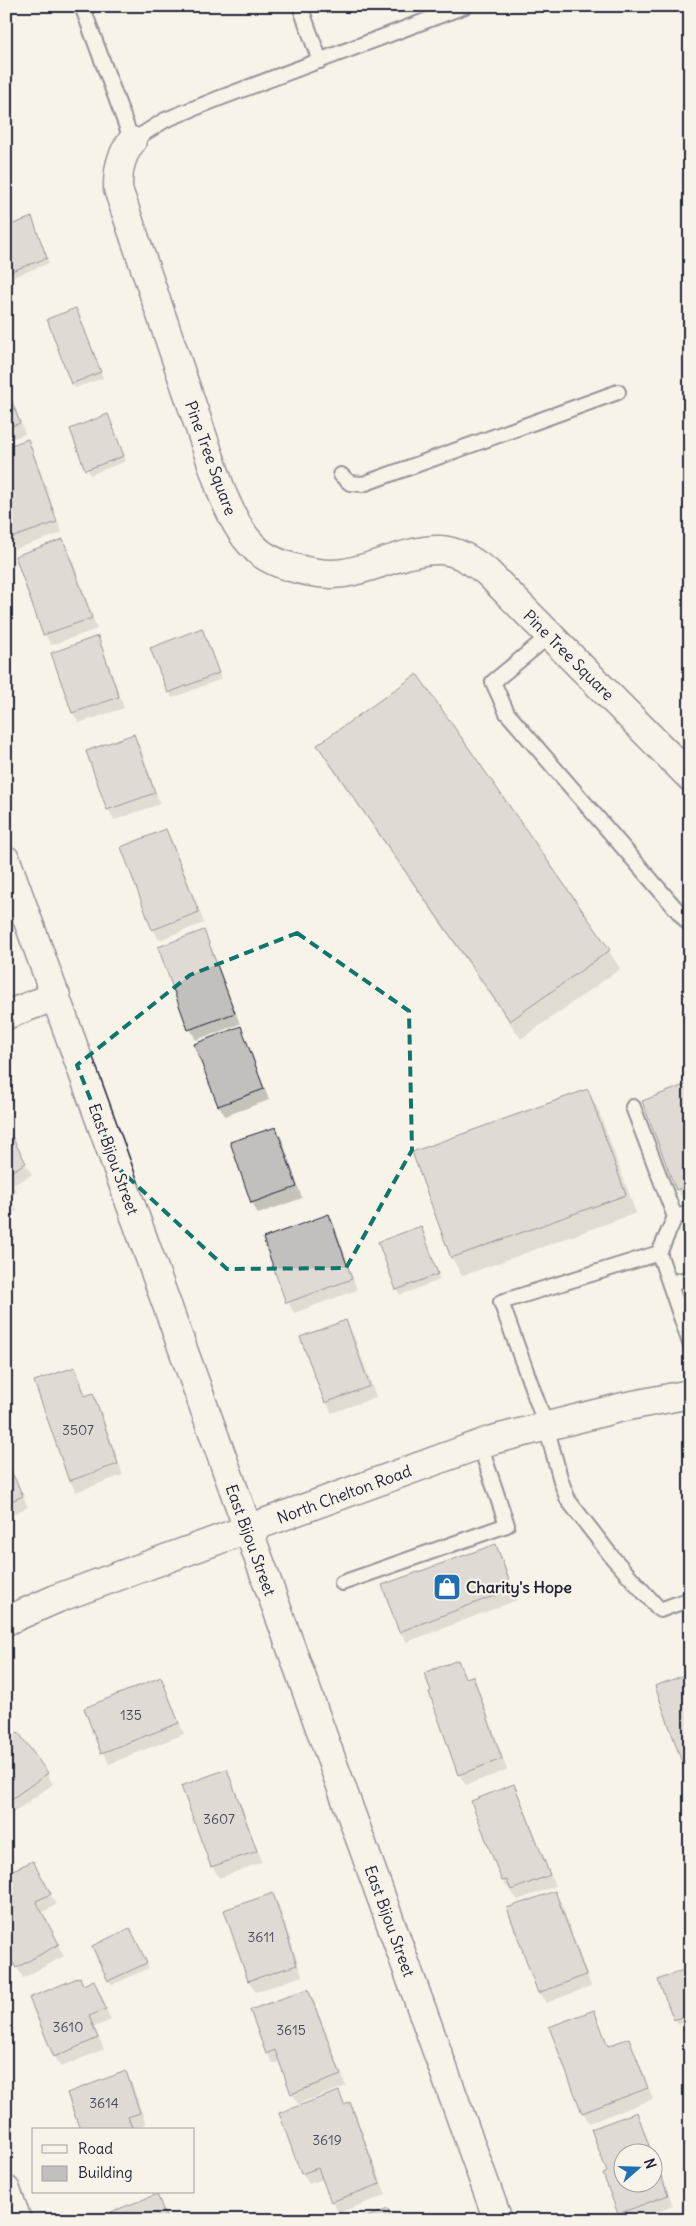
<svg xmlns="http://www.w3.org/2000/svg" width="696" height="2226" viewBox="0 0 696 2226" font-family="Delius,sans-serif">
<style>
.shadow{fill:#0003}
.building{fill:#c2bfbd;stroke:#22223b}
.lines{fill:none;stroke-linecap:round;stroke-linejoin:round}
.service-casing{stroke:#22223b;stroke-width:18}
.minor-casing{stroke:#22223b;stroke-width:31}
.tertiary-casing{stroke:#22223b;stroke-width:31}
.secondary-casing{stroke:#22223b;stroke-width:31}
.service{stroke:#f7f3e8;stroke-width:14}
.minor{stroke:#f7f3e8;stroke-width:28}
.tertiary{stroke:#f7f3e8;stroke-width:28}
.secondary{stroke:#f7f3e8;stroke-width:28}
.marked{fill:none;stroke:#0f766e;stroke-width:4;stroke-dasharray:10 6;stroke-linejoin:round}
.labels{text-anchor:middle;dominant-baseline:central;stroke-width:4.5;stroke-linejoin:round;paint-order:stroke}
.number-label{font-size:14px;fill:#4a495c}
.street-label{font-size:16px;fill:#22223b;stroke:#f7f3e8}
.poi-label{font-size:16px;font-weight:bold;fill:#22223b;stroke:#f7f3e8;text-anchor:start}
</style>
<rect width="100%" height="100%" fill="#f7f3e8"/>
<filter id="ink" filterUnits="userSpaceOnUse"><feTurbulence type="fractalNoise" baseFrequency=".02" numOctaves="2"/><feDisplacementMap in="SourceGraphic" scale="10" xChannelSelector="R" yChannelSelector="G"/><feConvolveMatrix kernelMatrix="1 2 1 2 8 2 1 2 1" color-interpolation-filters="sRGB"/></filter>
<g filter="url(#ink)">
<path class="shadow" d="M34 224 49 263 13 277 10 272Z
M79 315 103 378 75 388 72 383Z
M6 383 25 434 6 441Z
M108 416 126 461 90 475 71 429Z
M27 441 33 451 62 533 15 549 6 531V448Z
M63 540 69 551 97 629 51 645 45 634 17 557Z
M204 635 221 679 172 698 152 649Z
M97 638 103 649 124 708 79 723 73 713Z
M417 676 609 951 620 969 521 1039 329 764 319 746Z
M134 736 140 747 160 804 114 820 108 809Z
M166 831 172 841 204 923 159 940 153 929Z
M203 932 209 942 240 1024 196 1040 190 1029Z
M240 1028 246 1038 269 1100 225 1116 219 1106Z
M690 1084V1203L686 1205 677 1189Z
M587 1090 598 1109 636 1213 462 1276 452 1258Z
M275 1128 282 1139 302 1198 258 1214 252 1203 232 1143Z
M6 1129 32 1175 13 1185 16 1191 8 1194 17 1211 6 1216Z
M328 1216 335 1227 357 1290 294 1313 288 1302Z
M423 1233 440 1280 400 1295 397 1289Z
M346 1322 352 1332 376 1397 332 1413 326 1402Z
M74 1368 87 1397 93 1395 99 1406 123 1475 76 1492 70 1481 35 1382Z
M6 1460 28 1507 6 1517Z
M495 1546 502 1557 517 1600 407 1642 400 1632 384 1586Z
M458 1662 466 1679 472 1677 478 1688 507 1770 466 1785 459 1774Z
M161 1679 184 1734 109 1764 85 1709Z
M6 1742 47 1774 53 1784 6 1818Z
M226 1771 232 1782 262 1862 219 1878 213 1867 183 1787Z
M514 1786 520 1797 555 1886 518 1900 503 1881Z
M33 1863 56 1905 41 1913 64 1956 23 1978 17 1967Z
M555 1892 561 1903 591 1986 546 2003 539 1992Z
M273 1895 279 1906 302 1976 256 1992 249 1981 226 1911Z
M133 1935 149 1968 112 1985 109 1980Z
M690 1968V2020L678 2024 675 2019Z
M79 1979 84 1986 94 1981 111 2020 94 2027 104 2049 61 2067 55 2056Z
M308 1990 314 2001 346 2086 298 2104 292 2093 281 2061 273 2064 267 2053Z
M594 2011 609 2047 628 2039 634 2050 653 2099 589 2123 583 2112Z
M126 2073 132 2084 146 2124 134 2128V2130H82Z
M338 2093 345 2105 349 2104 356 2115 386 2195 338 2213 323 2179 309 2184 302 2173Z
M636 2114 653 2154H624V2184H654V2155L673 2206 637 2220H622L619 2214 609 2173Z
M157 2196 168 2220H115Z"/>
<path class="building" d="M32 217 47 258 9 272 6 265V227Z
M76 308 101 372 71 384 47 319Z
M6 386 20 423 6 428Z
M108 414 124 456 85 470 70 429Z
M28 439 57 522 8 539 6 447Z
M63 539 92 618 43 635 15 556Z
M202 628 219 673 168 693 150 648Z
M98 636 119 697 72 713 51 653Z
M417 674 610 950 510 1021 317 745Z
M134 734 155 793 107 810 86 751Z
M166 829 199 912 152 930 121 847Z
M204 930 235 1013 188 1030 158 947Z
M241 1026 264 1089 218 1106 194 1044Z
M690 1083V1185L676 1190 642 1101Z
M588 1089 626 1195 451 1258 412 1152Z
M276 1127 297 1187 251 1203 230 1142Z
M7 1128 26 1163 7 1174 11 1179 6 1182Z
M329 1214 352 1279 286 1303 263 1238Z
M421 1226 438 1274 396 1290 378 1242Z
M346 1320 370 1386 325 1403 300 1337Z
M75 1367 85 1396 93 1393 118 1464 69 1481 34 1381Z
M6 1460 23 1496 6 1503Z
M496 1544 512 1589 399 1632 382 1585Z
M458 1660 465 1678 473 1676 502 1759 458 1775 429 1692 431 1691 424 1673Z
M690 1673V1785L655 1686Z
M161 1677 179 1723 101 1753 84 1708Z
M18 1732 48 1773 6 1803V1740Z
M227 1769 257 1851 211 1867 181 1786Z
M514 1784 550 1875 511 1890 507 1880 502 1881 471 1801Z
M33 1861 51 1894 36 1901 59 1944 16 1968 6 1950V1873Z
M555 1891 586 1975 538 1993 507 1908Z
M273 1893 297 1965 248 1981 224 1910Z
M130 1928 147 1963 108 1981 92 1946Z
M690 1967V2013L674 2020 658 1980Z
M80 1977 83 1985 94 1980 106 2009 89 2016 98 2038 54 2057 29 1998Z
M308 1989 341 2075 291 2094 275 2050 266 2054 250 2010Z
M594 2010 608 2046 629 2038 648 2088 582 2113 549 2027Z
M126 2071 140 2113 128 2117 133 2130H80L67 2093Z
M339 2091 344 2105 350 2102 380 2184 331 2202 318 2168 301 2174 279 2113Z
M637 2112 652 2154H624V2184H654V2157L668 2195 618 2214 603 2174 607 2172 591 2129Z
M157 2194 167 2220H114L111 2212Z
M388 2209 392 2220H359Z"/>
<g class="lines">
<defs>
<path id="service" d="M82 6 132 141 165 120 220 98 465 6
M300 6 320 61
M341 475 350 483 363 484 618 392
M550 635 493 682 507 713 690 925
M633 1107 675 1217
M659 1253 675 1217 690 1213
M670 1283 690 1278
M690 1343 659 1253 501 1302 546 1426 561 1481 568 1500 612 1557 660 1610 690 1599
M342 1583 507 1525 480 1445"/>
<path id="minor" d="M132 141C120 157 118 170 118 189L222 493C231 513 239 533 255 548 272 566 320 577 344 573 376 568 408 549 440 550 459 551 473 562 487 572L690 777
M6 1015 56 996
M6 2190 17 2220"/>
<path id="tertiary" d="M6 860 498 2220"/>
<path id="secondary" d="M6 1621 58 1598 492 1440 623 1407 690 1394"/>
</defs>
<use href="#service" class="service-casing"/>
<use href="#minor" class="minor-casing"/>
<use href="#tertiary" class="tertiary-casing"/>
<use href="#secondary" class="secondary-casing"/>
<use href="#service" class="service"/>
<use href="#minor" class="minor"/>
<use href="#tertiary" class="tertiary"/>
<use href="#secondary" class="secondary"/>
</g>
</g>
<path d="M0 0H696V2226H0ZM297 933 409 1011 412 1150 346 1268 227 1269 117 1167 77 1065 190 975Z" fill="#f7f3e8" fill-opacity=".55" fill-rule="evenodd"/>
<path class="marked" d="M297 933 409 1011 412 1150 346 1268 227 1269 117 1167 77 1065 190 975Z"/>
<defs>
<symbol id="shop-square" viewBox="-11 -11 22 22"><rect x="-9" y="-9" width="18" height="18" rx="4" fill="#1f6fb2" stroke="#f7f3e8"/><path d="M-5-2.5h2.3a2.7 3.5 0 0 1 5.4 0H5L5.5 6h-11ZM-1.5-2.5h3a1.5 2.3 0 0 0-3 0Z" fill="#fff"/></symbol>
</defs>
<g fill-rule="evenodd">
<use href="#shop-square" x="431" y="1571" width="32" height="32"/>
</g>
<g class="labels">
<g class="number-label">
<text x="78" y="1430">3507</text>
<text x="131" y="1715">135</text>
<text x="219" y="1819">3607</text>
<text x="261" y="1937">3611</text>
<text x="68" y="2027">3610</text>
<text x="291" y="2030">3615</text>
<text x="104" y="2103">3614</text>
<text x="327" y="2140">3619</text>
</g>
<g class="street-label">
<text transform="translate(211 458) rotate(70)">Pine Tree Square</text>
<text transform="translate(569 655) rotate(45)">Pine Tree Square</text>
<text transform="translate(114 1159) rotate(70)">East Bijou Street</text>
<text transform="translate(344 1494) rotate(-20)">North Chelton Road</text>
<text transform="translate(251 1540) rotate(70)">East Bijou Street</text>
<text transform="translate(390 1921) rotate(70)">East Bijou Street</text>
</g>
<g class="poi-label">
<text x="466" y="1587">Charity's Hope</text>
</g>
</g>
<rect width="696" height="2226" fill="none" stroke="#f7f3e8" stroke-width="25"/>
<rect x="12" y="12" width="671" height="2201" fill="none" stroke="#22223b" stroke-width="2" filter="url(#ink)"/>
<rect x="32" y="2128" width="162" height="65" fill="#f7f3e8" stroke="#a29fa3"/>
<rect x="42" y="2145" width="25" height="8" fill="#f7f3e8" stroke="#a29fa3"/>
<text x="78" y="2154" font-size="15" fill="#22223b">Road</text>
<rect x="42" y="2166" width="25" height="15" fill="#c2bfbd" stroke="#a29fa3"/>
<text x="78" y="2178" font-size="15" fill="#22223b">Building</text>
<g transform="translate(638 2168) rotate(70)"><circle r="24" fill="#f7f3e8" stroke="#a29fa3"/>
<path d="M0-4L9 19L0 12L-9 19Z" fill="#1f6fb2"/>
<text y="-8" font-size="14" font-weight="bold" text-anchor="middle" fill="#22223b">N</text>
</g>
</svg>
